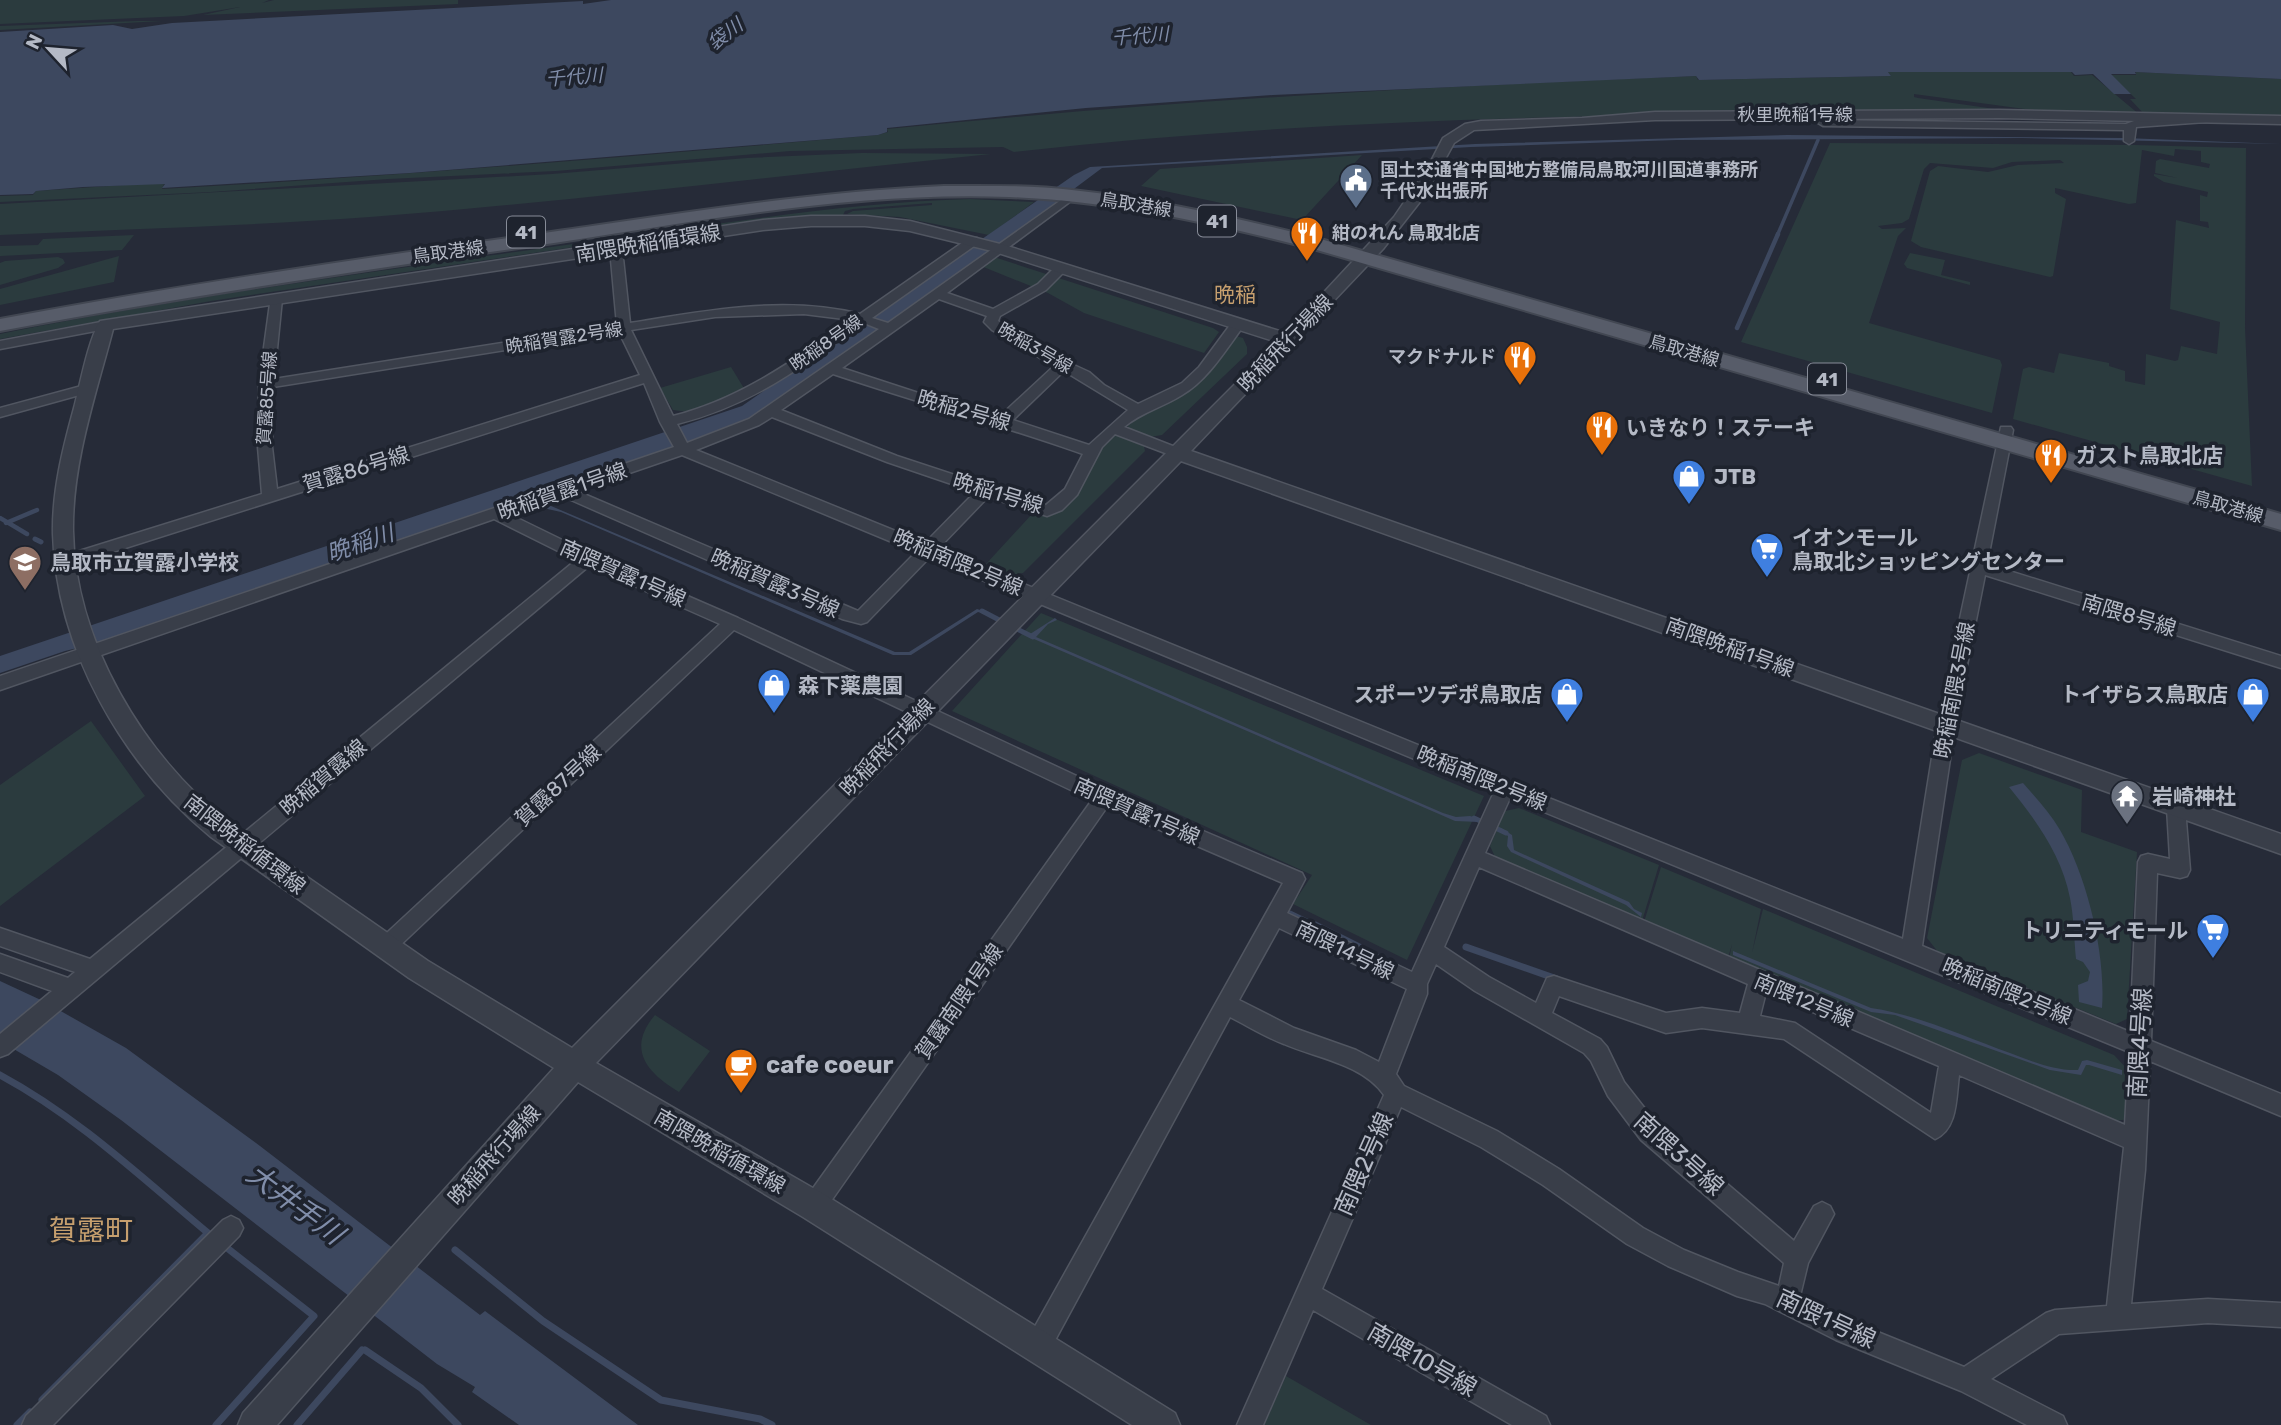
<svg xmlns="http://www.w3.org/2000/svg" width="2281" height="1425" viewBox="0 0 2281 1425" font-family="Rubik,'Noto Sans JP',sans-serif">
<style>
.green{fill:#2b3b3e}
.water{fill:#3d485f}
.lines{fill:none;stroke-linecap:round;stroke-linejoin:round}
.stream-far3{stroke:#3d485f;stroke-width:3.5}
.stream-far2{stroke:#3d485f;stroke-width:4.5}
.stream-far1{stroke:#3d485f;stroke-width:5}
.stream{stroke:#3d485f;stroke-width:7}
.minor-casing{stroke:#515661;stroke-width:3}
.tertiary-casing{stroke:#515661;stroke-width:3}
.primary-casing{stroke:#424752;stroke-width:4}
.minor{fill:#393e49;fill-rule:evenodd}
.tertiary{fill:#393e49;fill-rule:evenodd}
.primary{fill:#575c69;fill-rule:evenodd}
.labels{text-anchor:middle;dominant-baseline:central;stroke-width:7;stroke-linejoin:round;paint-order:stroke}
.far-street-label{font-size:18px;fill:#b4b9c5;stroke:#1e232e}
.far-poi-label{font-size:18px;font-weight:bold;fill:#b4b9c5;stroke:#1e232e;text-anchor:start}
.far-water-label{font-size:19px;font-style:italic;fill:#808da9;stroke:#1e232e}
.shield{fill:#1e232e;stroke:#878c98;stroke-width:2}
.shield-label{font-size:19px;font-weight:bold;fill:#b4b9c5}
.street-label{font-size:21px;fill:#b4b9c5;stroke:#1e232e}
.far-quarter-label{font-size:21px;fill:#c69f6e;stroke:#1e232e}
.poi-label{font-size:21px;font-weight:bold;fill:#b4b9c5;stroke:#1e232e;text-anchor:start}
.water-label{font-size:23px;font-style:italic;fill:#808da9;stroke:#1e232e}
.near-street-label{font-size:24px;fill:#b4b9c5;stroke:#1e232e}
.near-poi-label{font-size:24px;font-weight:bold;fill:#b4b9c5;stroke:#1e232e;text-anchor:start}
.near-water-label{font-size:28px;font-style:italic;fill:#808da9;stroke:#1e232e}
.near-quarter-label{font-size:28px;fill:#c69f6e;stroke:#1e232e}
</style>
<rect width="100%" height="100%" fill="#262b38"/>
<path class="green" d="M0 0H269L262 3 274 0H458V4L203 15 240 7 184 16 0 24Z
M137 21H162L0 30V26Z
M1888 72H2071L2074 76 2092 75 2140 115 2054 113 1914 94V97L1918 98 2023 113C1686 113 1349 114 1014 152L1003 147 790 151 556 171 388 179 211 192 0 202V196L33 195 36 191 154 183 164 184 162 189C401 176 640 156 878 135L888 132 887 129C1156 102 1426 86 1696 76L1698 80 1891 76Z
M2136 72 2281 79V118L2145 115 2130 99H2136L2111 75H2136Z
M1830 143 2135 145 2246 148 2245 328 2252 486 2013 419 2023 369 2029 367 2054 373 2059 353 2109 363V366L2125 371V381L2145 385 2146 354 2175 361 2178 360 2181 346 2217 354 2220 322 2170 309 2176 220 2209 228 2208 222 2200 221V195L2207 197 2208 192 2164 182 2154 176V174L2178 178 2155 173 2156 161 2160 159 2209 168 2210 164 2201 162V151L2175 149 2174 156 2142 150 2136 203 2129 204 2055 188V193L2066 199 2053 276 2050 277 1921 247 1911 241 1930 171 1938 166 1988 172 2018 165 2064 163 2060 160 2012 162 1993 168 1930 163 1924 169 1909 219 1902 223 1878 226 1882 229 1906 228 1898 236 1869 323 2000 360 2002 365 1992 413 1741 342Z
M862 153 991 154C784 175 578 201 370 217 247 226 123 229 0 235V204L552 174 747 158Z
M1362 155 1302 220 1141 186 1160 169Z
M970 199 1034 202 989 235 900 217 847 214 853 211 932 205V203L853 209 845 211 843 215 797 216 715 226 211 301 0 339V334C192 295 387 270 580 243 710 226 846 202 970 199Z
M134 235 122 250 0 256V246L38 245 43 239Z
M1910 253 1945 260 1941 275 1970 282V285L1907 268 1904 264Z
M119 256 114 282 0 305V289Z
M58 257 63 259 65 263 58 268 0 285V263L5 261Z
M994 257 1213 328 1219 332 1204 353 1084 313 1048 293 981 266Z
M1236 336 1243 338 1247 347V354L1162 435 1150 437 1126 428 1144 411 1182 395Z
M731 367 745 390 688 412 673 410 660 388Z
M1115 434 1144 446 1145 451 1023 573 1010 575 986 564 1033 513 1054 515 1081 485 1100 447Z
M1041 613 1484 796 1407 960 1293 904 1312 875 952 711Z
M91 721 145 796 0 906V785Z
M1979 753 2082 790 2081 832 2137 852 2127 1019 2116 1024 1938 952 1927 938 1962 760Z
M1519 808 1659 865 1642 921 1496 859 1490 846 1505 811Z
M1661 867 1761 909 1752 953 1763 909 2114 1055 2129 1071 2128 1119 2110 1122 1729 959 1732 944 1728 958 1644 922Z
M655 1015 710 1051 679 1092C647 1073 626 1049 655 1015Z
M1286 1376 1371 1425H1264Z"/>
<path class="water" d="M611 0H2281V79L2135 72 2136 74H2111L2131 94H2114L2093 74 2075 75 2072 72H1888L1891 76 1699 80 1696 76 1273 95 1086 108 887 128V132L878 135 410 173 162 188 165 184 83 187 36 191 33 194 0 195V32L113 25 132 29 172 23 583 1V4Z
M1787 135 2124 138 2281 144 2021 138 1677 140 1471 147 1102 168 983 257 754 417 728 429 114 639 65 651 0 673V656L742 406 1074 175 1090 167 1475 144Z
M544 503 895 652H909L977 609 990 613 988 615 978 612 911 655H893L561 512 543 508 541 505Z
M1055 618 1057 620 1048 624 1036 637 1443 813 1456 817 1470 816 1480 819 1479 822 1455 821 1439 814 1027 636Z
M2023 783C2036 798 2050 813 2060 830 2087 876 2106 954 2102 1008L2079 1002 2078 985 2088 981 2090 972 2083 962 2076 959C2074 939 2074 918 2070 898 2062 856 2036 820 2009 787Z
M1501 828 1512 835 1514 850 1629 902 1634 909 1642 913 1641 917 1626 905 1511 852 1507 846 1508 836 1500 831Z
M1733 951 1871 1008C1919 1015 1965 1037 2010 1053 2031 1061 2055 1071 2078 1070L2082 1061 2087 1060 2122 1070V1075L2089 1065H2086L2081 1075 2050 1070 1895 1015 1871 1012 1733 955Z
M0 981 43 1001 126 1048 260 1146 480 1315 485 1311 638 1425H519L472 1392 475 1387 437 1364 121 1120 58 1075 0 1041Z"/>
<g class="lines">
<path class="stream-far3" d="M1777 236 1818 140"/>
<path class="stream-far2" d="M1737 328 1778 234
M0 518 27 534
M6 523 37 510"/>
<path class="stream-far1" d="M35 539 41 542
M982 611 1005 623
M1013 627 1033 637
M1474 818 1506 833
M1290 913 1317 926"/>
<path class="stream" d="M1313 924 1359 947
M1466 947 1557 979
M0 1075C78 1117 141 1177 208 1233L42 1400
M455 1250 543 1321 661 1400 760 1419 772 1425
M365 1350 421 1388 458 1425
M17 1425 30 1412
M216 1425 314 1316 222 1244
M297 1425 362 1350"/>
<defs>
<path id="minor" d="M2202 117 2206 118V122L2136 127 2134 141 2129 144 2124 141V130L1823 126 1818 123 1823 120 2126 124 2134 121Z
M1071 193 1077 196 1075 198 947 293 993 309 1038 284 1057 265H1065V271L1046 290 1000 316 998 321 1052 355 1089 372 1104 385 1138 404 1182 383 1199 367 1233 321H1243L1245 324C1226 349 1209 379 1182 395 1163 407 1142 412 1124 427L1183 450 1185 453 1183 456H1173L1115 434 1102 447 1077 495 1062 510 1047 516 988 497 938 549 1511 783 1903 939 1937 726 2001 427H2011L2013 430 1987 564 2281 656V668L1985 575 1955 726 1922 946 2130 1032 2138 862 2141 856 2148 854 2170 859 2167 808 2169 803 2176 800 2183 803 2185 808 2190 870 2187 876 2180 878 2157 873 2151 1041 2281 1094V1116L2150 1061 2145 1170 2131 1304 2208 1299 2281 1303V1327L2208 1323 2059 1334 1991 1379 2063 1416 2067 1425H2027L1961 1391 1836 1340 1765 1304 1737 1296 1668 1266 1627 1244 1543 1185 1481 1147 1401 1107 1322 1289 1546 1416 1550 1425H1512L1313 1310 1263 1425H1237L1384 1095C1363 1064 1316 1058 1284 1044 1265 1037 1248 1026 1230 1017L1046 1357 1037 1360 1028 1357 1025 1348 1028 1339 1283 883 1107 807 822 1214 814 1218 806 1214 802 1206 806 1198 1092 800 734 630 391 954 384 957 377 954 374 948 377 942 720 624 589 566 8 1054 0 1057V1034L52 991 0 972V954L68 978 75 972 0 946V928L90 959 576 560 494 519 0 690V676L674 447 660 422 644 383 72 565H60L58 561 60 557 262 494 258 447 259 384 271 296 276 295 282 299 274 379 617 325 610 249 616 245 622 249 630 323C704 311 785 295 860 314L969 238H977V244L872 318 888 323ZM939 299 987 316 984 322 992 330 1054 366 1000 416 952 404 842 368ZM804 314 852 320C795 359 741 399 673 416L631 330 715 317ZM864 323 879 329 749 419 687 443 677 424C753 405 801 367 864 323ZM619 332 640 375 277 489 272 447 273 387ZM1064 371 1128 410 1089 445 1013 420ZM833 374C916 402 1001 425 1083 454L1065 489 1046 505 897 456 781 410ZM772 417 887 462 975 492 925 543 696 450 759 425ZM682 455 916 552 858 611 577 491ZM562 496 842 619 861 624 867 622 929 558 1494 792 1412 972 1287 913 1305 879 1302 873 1111 792 738 618 593 555 509 514ZM1510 798 2129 1052 2125 1125 1485 853ZM1479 867 1748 984 1740 1013 1702 1008 1666 1013 1554 976 1547 978 1536 1003 1489 977 1444 947ZM1279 928 1407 989 1379 1062 1356 1050 1294 1028 1239 1000ZM1436 964 1475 991 1584 1053 1591 1061 1608 1096 1641 1140 1784 1263 1779 1286 1738 1272 1684 1250 1643 1228 1559 1169 1497 1131 1404 1086 1396 1074 1427 994V984ZM1766 992 1939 1066 1931 1113 1795 1023 1760 1016ZM1559 996 1666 1033 1702 1028 1784 1039 1935 1139C1958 1129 1956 1097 1959 1075L2124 1147 2107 1306 2055 1310 2046 1313 1964 1367 1853 1322 1800 1296 1808 1263 1834 1214 1830 1206 1822 1202 1814 1206 1794 1241 1657 1124 1624 1082 1607 1047 1600 1039 1552 1013Z
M106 321 113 325 111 328 0 349V341Z
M89 384 96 388 94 391 0 417V408Z
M231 1216 239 1220 243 1228 239 1236 53 1425H22L26 1416 223 1220Z"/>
<path id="tertiary" d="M1999 110 2281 116V124L1999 118 1655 120 1474 130 1454 143 1426 194 1383 249 1191 451 2281 834V854L1181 461 596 1063 825 1195 1175 1413 1180 1425H1132L803 1217 578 1082 277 1425H238L243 1413 554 1068 409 978 211 837C123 765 56 649 53 534 52 491 63 448 74 408 80 385 88 341 100 321L763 220 811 216H865L910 221 1004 245 1286 333 1394 217 1428 167 1443 138 1465 124 1481 121 1582 118 1655 112ZM811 226H865L910 231 992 251 1277 342 572 1048 428 961 228 822C144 755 75 642 73 531 72 463 96 394 113 329L763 230Z"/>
<path id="primary" d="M944 186C987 186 1030 185 1072 190 1157 199 1241 219 1324 240L2281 514V530L1310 248C1211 223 1111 201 1009 197 847 191 685 224 526 247 350 272 175 298 0 331V319C181 285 362 258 544 233 677 214 809 192 944 186Z"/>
</defs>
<use href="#minor" class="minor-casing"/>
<use href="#tertiary" class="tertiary-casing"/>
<use href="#primary" class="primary-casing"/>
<use href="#minor" class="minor"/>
<use href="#tertiary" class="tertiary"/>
<use href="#primary" class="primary"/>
</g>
<defs>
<symbol id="civic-pin" viewBox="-11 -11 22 30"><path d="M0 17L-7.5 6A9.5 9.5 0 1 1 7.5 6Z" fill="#5c6f8a" stroke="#1e232e"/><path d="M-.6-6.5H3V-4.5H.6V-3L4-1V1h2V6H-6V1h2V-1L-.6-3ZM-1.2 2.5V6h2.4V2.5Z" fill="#fff"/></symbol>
<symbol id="restaurant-pin" viewBox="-11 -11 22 30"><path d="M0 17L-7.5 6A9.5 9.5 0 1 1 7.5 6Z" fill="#e8710a" stroke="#1e232e"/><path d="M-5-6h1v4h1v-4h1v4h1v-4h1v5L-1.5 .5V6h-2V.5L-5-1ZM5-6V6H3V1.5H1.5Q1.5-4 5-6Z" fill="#fff"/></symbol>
<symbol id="shop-pin" viewBox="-11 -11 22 30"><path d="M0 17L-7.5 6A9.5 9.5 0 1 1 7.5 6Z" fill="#3f7fe0" stroke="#1e232e"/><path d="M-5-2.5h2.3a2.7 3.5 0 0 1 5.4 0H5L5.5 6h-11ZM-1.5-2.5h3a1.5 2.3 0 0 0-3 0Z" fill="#fff"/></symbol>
<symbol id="supermarket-pin" viewBox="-11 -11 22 30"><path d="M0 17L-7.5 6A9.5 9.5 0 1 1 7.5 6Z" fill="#3f7fe0" stroke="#1e232e"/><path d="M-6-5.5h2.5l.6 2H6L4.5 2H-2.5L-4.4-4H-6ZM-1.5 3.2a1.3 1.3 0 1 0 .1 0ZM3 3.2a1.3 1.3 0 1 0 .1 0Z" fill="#fff"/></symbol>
<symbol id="school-pin" viewBox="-11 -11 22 30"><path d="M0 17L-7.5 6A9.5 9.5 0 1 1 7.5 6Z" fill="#8d6e63" stroke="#1e232e"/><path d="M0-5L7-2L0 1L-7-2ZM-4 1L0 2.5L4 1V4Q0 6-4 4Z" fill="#fff"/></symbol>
<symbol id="temple-pin" viewBox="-11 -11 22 30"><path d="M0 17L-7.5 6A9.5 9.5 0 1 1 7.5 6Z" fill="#6b7280" stroke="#1e232e"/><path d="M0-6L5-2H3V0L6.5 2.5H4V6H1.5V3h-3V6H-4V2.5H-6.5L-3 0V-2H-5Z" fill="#fff"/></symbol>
<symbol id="cafe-pin" viewBox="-11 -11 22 30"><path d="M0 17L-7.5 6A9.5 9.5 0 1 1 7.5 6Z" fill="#e8710a" stroke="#1e232e"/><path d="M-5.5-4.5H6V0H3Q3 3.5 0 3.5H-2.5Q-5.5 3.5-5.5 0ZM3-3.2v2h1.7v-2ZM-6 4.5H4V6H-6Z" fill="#fff"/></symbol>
</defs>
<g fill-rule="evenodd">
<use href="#civic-pin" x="1337" y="161" width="38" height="52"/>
<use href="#restaurant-pin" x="1288" y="214" width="38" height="52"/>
<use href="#restaurant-pin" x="1501" y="338" width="38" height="52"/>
<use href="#restaurant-pin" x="1583" y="408" width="38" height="52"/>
<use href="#restaurant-pin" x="2032" y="436" width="38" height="52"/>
<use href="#shop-pin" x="1670" y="457" width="38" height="52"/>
<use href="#supermarket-pin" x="1748" y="530" width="38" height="52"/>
<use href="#school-pin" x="6" y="543" width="38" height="52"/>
<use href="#shop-pin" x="755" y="666" width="38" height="52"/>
<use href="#shop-pin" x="1548" y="675" width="38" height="52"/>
<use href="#shop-pin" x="2234" y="675" width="38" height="52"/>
<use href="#temple-pin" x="2108" y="777" width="38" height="52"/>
<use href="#supermarket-pin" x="2194" y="911" width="38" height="52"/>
<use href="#cafe-pin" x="722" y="1046" width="38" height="52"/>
</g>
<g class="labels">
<g class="far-street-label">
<text x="1795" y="115">秋里晩稲1号線</text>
<text transform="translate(1136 205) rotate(9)">鳥取港線</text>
<text transform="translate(448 252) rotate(-8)">鳥取港線</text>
<text transform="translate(564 338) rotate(-9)">晩稲賀露2号線</text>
<text transform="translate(826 343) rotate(-35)">晩稲8号線</text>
<text transform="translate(1035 348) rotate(30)">晩稲3号線</text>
<text transform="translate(1684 351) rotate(16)">鳥取港線</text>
<text transform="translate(267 398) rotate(-86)">賀露85号線</text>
<text transform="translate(2228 507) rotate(16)">鳥取港線</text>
</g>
<g class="far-poi-label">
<text x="1380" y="170">国土交通省中国地方整備局鳥取河川国道事務所<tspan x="1380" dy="21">千代水出張所</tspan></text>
<text x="1332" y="233">紺のれん 鳥取北店</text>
<text x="1496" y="357" text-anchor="end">マクドナルド</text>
</g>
<g class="far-water-label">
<text transform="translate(725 34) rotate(-37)">袋川</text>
<text transform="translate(1140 36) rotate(-4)">千代川</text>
<text transform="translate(574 77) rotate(-4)">千代川</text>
</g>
<g class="shield">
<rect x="1198" y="205.5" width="38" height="31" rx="5"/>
<rect x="507" y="216.5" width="38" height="31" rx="5"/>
<rect x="1808" y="363.5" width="38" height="31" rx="5"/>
</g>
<g class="shield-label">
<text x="1217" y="221">41</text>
<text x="526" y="232">41</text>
<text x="1827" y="379">41</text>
</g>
<g class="street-label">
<text transform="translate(648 243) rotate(-9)">南隈晩稲循環線</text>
<text transform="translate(1285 343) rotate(-46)">晩稲飛行場線</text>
<text transform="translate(964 410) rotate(16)">晩稲2号線</text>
<text transform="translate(356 469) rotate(-17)">賀露86号線</text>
<text transform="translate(562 491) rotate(-19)">晩稲賀露1号線</text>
<text transform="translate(998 493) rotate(17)">晩稲1号線</text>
<text transform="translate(958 562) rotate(23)">晩稲南隈2号線</text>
<text transform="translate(623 573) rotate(24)">南隈賀露1号線</text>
<text transform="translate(775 583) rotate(24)">晩稲賀露3号線</text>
<text transform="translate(2129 615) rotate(17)">南隈8号線</text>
<text transform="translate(1730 647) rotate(20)">南隈晩稲1号線</text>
<text transform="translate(1954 690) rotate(-79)">晩稲南隈3号線</text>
<text transform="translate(887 747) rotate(-46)">晩稲飛行場線</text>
<text transform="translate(323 777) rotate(-40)">晩稲賀露線</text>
<text transform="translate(1482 778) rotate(22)">晩稲南隈2号線</text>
<text transform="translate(558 785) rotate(-43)">賀露87号線</text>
<text transform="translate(1137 811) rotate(24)">南隈賀露1号線</text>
<text transform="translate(245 844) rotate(38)">南隈晩稲循環線</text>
<text transform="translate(1345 950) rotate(26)">南隈14号線</text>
<text transform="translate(2007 991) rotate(23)">晩稲南隈2号線</text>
<text transform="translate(1804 1000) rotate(23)">南隈12号線</text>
<text transform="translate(959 1001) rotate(-55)">賀露南隈1号線</text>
<text transform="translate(720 1151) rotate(30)">南隈晩稲循環線</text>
<text transform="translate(494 1155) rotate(-48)">晩稲飛行場線</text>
</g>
<g class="far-quarter-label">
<text x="1235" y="294">晩稲</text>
</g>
<g class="poi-label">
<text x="1626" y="427">いきなり！ステーキ</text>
<text x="2076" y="455">ガスト鳥取北店</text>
<text x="1714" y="476">JTB</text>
<text x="1792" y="537">イオンモール<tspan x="1792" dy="24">鳥取北ショッピングセンター</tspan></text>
<text x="50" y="562">鳥取市立賀露小学校</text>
<text x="798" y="685">森下薬農園</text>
<text x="1542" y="694" text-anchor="end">スポーツデポ鳥取店</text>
<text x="2228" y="694" text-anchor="end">トイザらス鳥取店</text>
<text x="2152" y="796">岩崎神社</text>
<text x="2188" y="930" text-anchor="end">トリニティモール</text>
</g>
<g class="water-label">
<text transform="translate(360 543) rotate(-19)">晩稲川</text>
</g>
<g class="near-street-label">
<text transform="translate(2140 1043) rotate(-87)">南隈4号線</text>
<text transform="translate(1679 1154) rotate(42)">南隈3号線</text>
<text transform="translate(1364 1164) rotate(-66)">南隈2号線</text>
<text transform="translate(1826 1319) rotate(25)">南隈1号線</text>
<text transform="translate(1422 1360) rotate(30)">南隈10号線</text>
</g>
<g class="near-poi-label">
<text x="766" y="1065">cafe coeur</text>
</g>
<g class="near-water-label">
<text transform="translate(295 1204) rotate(37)">大井手川</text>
</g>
<g class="near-quarter-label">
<text x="91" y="1230">賀露町</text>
</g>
</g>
<g transform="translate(49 49) rotate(296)" stroke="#1e232e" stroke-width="5" paint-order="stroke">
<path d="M0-5L12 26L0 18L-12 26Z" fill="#b4b9c5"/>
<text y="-10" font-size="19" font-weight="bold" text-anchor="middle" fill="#b4b9c5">N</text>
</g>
</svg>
